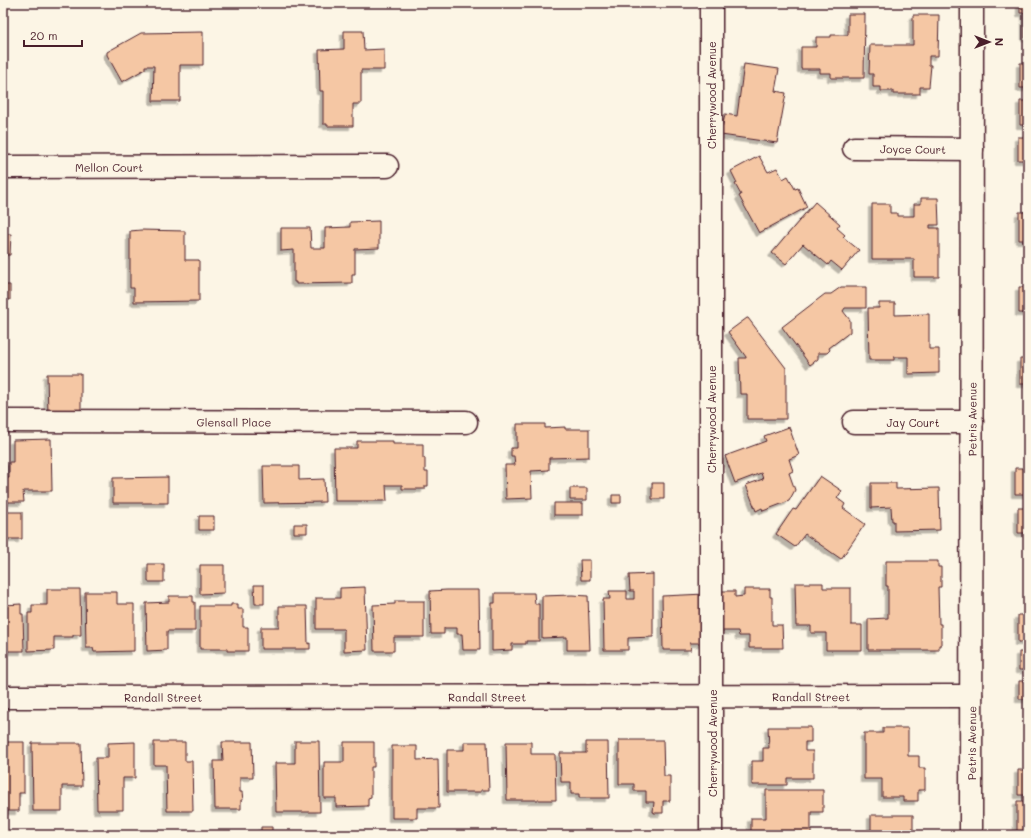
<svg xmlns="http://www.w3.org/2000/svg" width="1031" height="838" viewBox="0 0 1031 838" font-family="Mali,sans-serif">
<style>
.building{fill:#f5c7a4;stroke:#4a1f2b;filter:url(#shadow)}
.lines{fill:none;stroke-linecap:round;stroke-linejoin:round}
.minor-casing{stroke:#4a1f2b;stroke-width:25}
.minor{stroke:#fcf5e5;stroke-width:22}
.labels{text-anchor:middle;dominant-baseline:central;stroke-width:3.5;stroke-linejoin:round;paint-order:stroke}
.street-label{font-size:11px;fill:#4a1f2b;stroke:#fcf5e5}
</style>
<defs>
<filter id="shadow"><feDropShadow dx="-3.5" dy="3.5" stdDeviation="0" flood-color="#0004"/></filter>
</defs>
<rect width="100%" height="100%" fill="#fcf5e5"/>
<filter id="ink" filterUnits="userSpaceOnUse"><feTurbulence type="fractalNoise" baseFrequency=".025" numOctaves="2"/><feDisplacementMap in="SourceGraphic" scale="8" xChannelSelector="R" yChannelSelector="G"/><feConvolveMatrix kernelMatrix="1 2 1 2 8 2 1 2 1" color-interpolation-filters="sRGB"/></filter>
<g filter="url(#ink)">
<path class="building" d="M1020 3H1028V52V38H1025V13H1020Z
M848 14H865L864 78H831V73H820V69H801V47H816V37H831V35H848Z
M913 15H939L938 56H929V65H931L929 87H920V94H893V91H881V87H873V74H869L870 45H913Z
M344 31H363L364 50 384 49V70H361V104H353V126H327V124H323V91H320L319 50 344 49Z
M203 32V65H180V101H153L154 66H145V69L122 82 107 55V52L141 33Z
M1020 63H1028V88H1020Z
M744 64 779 69 775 91 786 93 777 143 721 135 725 114 737 116Z
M1020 101H1028V125H1020Z
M1018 137H1028V160H1018Z
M759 156 768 172 777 168 783 179 788 176 795 189 798 188 807 207 759 233 739 196 741 195 735 184 737 183 731 171Z
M921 198H938L939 225H930V228H939V277H914V259H872V204H890V213H897V216H914V204H921Z
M815 202 840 224 837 228 845 235 843 237 859 250 842 270 831 261 828 265 803 244 786 264 772 253Z
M1019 212H1028V240H1019Z
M379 221V248L355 249V274H352V283L296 284V282H294V250L281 251V228H310L311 248H325V228L350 227V222Z
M141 230 185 231V260H199V301L134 302V288H130V231Z
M3 234H11L10 255H4V271Z
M3 285H10V300H3V318Z
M841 287H866V308H845L843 311 850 320V332L829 348 830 350 827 353H818V359L810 365 782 327 825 294H831Z
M1019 287H1028V313H1019Z
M879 303H895V315L929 314V349H939V373L908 374V357H894V360H869L868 308H879Z
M747 318H748L786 368V419H747V394H740L739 358H746V357L728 332Z
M1020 359H1028V384H1020Z
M47 374H81V415H48Z
M517 424H545V428L565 427V429H589V457L549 458V470L531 471 532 498 506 499 505 465H515L514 456H511V448H517Z
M789 427 799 455 789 459 793 471 789 473 795 490 789 501 763 511 762 508 756 511 746 485 763 479 761 473 735 483 725 456 766 441 764 436Z
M51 439 52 491H23L24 502H3V478H9V462H13V440Z
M357 441H393V444H423V458H425V472H428V486H425V489H402V485H386L387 501H335L334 448H357Z
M263 466H299V480L324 479 325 502 264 503Z
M1015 468H1028V494H1015Z
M820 476 842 491 837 498 845 504 843 508 865 524 841 559 805 534 795 547 776 534 793 509 796 510Z
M168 477V503H113V478Z
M652 483H664V499H652Z
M871 483H896V489L939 488 940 530 894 531V521H892L891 507 871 508Z
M570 488H587V500H570Z
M612 495H621V503H612Z
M554 503H583V515H554Z
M1018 508H1028V533H1018Z
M3 512H22V539H3Z
M199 516H214V530H199Z
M294 524H307V533H294Z
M580 560H590V580H581Z
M886 561H938V567H941V587H938L939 624H941V645H939V650H868V619L888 618V586H886Z
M148 564H164V582H148Z
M200 565H224V593L200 594Z
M653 574V637L628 638V650H604L603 599H610L609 591H627V599H634V591H630L629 575Z
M795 583H823V588H851V625H862V650H826V633H811V626H796Z
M254 585H264V604H255Z
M365 587 367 650 344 651V629H316V598H340V588Z
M3 589H4V605L21 604V614H23L24 651H3Z
M47 589H80L81 635H73V637H54V650L28 651V613H32V605H47Z
M744 589H770V597H772V625H782L783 648H749V636H739L738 631H719L718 591H735V597L744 596Z
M447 590H479L480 650H463L462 634H457V628H444V634H431L430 591Z
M85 592H117V604H134V651L94 652 93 648H86Z
M495 593H534L535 604H539V641H526V644H512V650L492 651V603H495Z
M705 594V643H690L691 650H663L662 596Z
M572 595 588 596 590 650H567V637L542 638V596Z
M169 596H193V602H195V631H167V650L147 651 146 603 169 602Z
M395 601H424V637H394V651H374L373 605 395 604Z
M231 604H238V609H243V627H248V651H227V649H200V606H231Z
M279 606H307L308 644 310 643V649H261V627H279Z
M1018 615H1028V642H1018Z
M1019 652H1028V718V699H1019V681H1027V670H1019Z
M768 727H811V742H805V751H813V778H787V785H752V761H763V748H769Z
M883 728H908V756H919V768H925V790H918V801H903V797H882V779H864V733H883Z
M619 740H663L664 776H670V801H663V813H654V812H653L654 802H646V791H634V784H619Z
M295 741H319L320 812H276L275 763H295Z
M3 742H24V793H19V811H3Z
M135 742V778H123V810H97L96 758H108V743Z
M154 742H185V761H192L193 811H167L166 765H154Z
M222 742H252L253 777H240V792H242L243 800H241V809H215L214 761H223Z
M344 742H374V767H371V797L368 798V806L336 807V798H324V762H344Z
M464 742H487L489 790H481V792H447V750H464Z
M506 742H531V754H555L556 800H507Z
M586 742H608L609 798H579V794H571V782H561L560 753H586Z
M32 743H81L82 786H62V811H33Z
M392 746H417V760L438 759 439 808H417V818H392Z
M1018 770H1028V795H1018Z
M766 790H823V812H811V835H751V818H766Z
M1017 801H1028V835L1017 833Z
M871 815H913V835H871Z
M261 827H272V835H261Z"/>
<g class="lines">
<defs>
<g id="minor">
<path d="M711 3V835"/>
<path id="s1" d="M854 148 972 149"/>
<path id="s2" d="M3 167 387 166"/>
<path id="s3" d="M3 421 466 422"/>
<path id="s4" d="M854 422H972"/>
<path id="s5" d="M3 697 971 696"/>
<path id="s6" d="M971 835 972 3"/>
</g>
</defs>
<use href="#minor" class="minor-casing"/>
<use href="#minor" class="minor"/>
</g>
</g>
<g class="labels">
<g class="street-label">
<text transform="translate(711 95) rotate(-90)">Cherrywood Avenue</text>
<text stroke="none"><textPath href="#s1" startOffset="59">Joyce Court</textPath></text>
<text stroke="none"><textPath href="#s2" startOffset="106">Mellon Court</textPath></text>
<text transform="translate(711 419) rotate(-90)">Cherrywood Avenue</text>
<text stroke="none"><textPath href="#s6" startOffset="416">Petris Avenue</textPath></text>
<text stroke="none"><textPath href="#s3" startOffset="231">Glensall Place</textPath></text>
<text stroke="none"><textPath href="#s4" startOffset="59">Jay Court</textPath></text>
<text stroke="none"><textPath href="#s5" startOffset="160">Randall Street</textPath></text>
<text stroke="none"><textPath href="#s5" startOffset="484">Randall Street</textPath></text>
<text stroke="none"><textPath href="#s5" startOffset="808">Randall Street</textPath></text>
<text transform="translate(712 743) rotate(-90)">Cherrywood Avenue</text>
<text stroke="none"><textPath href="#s6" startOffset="92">Petris Avenue</textPath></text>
</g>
</g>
<rect width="1031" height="838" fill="none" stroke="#fcf5e5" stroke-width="16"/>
<rect x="8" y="8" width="1015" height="822" fill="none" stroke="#4a1f2b" stroke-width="1.5" filter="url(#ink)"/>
<g transform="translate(989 42) rotate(90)" stroke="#fcf5e5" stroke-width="3" paint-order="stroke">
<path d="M0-3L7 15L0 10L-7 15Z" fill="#4a1f2b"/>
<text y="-6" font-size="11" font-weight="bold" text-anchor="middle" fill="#4a1f2b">N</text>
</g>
<path d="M24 40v6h58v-6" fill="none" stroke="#4a1f2b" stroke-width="2"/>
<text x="30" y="40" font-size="12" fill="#4a1f2b" stroke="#fcf5e5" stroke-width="3" paint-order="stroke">20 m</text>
</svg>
